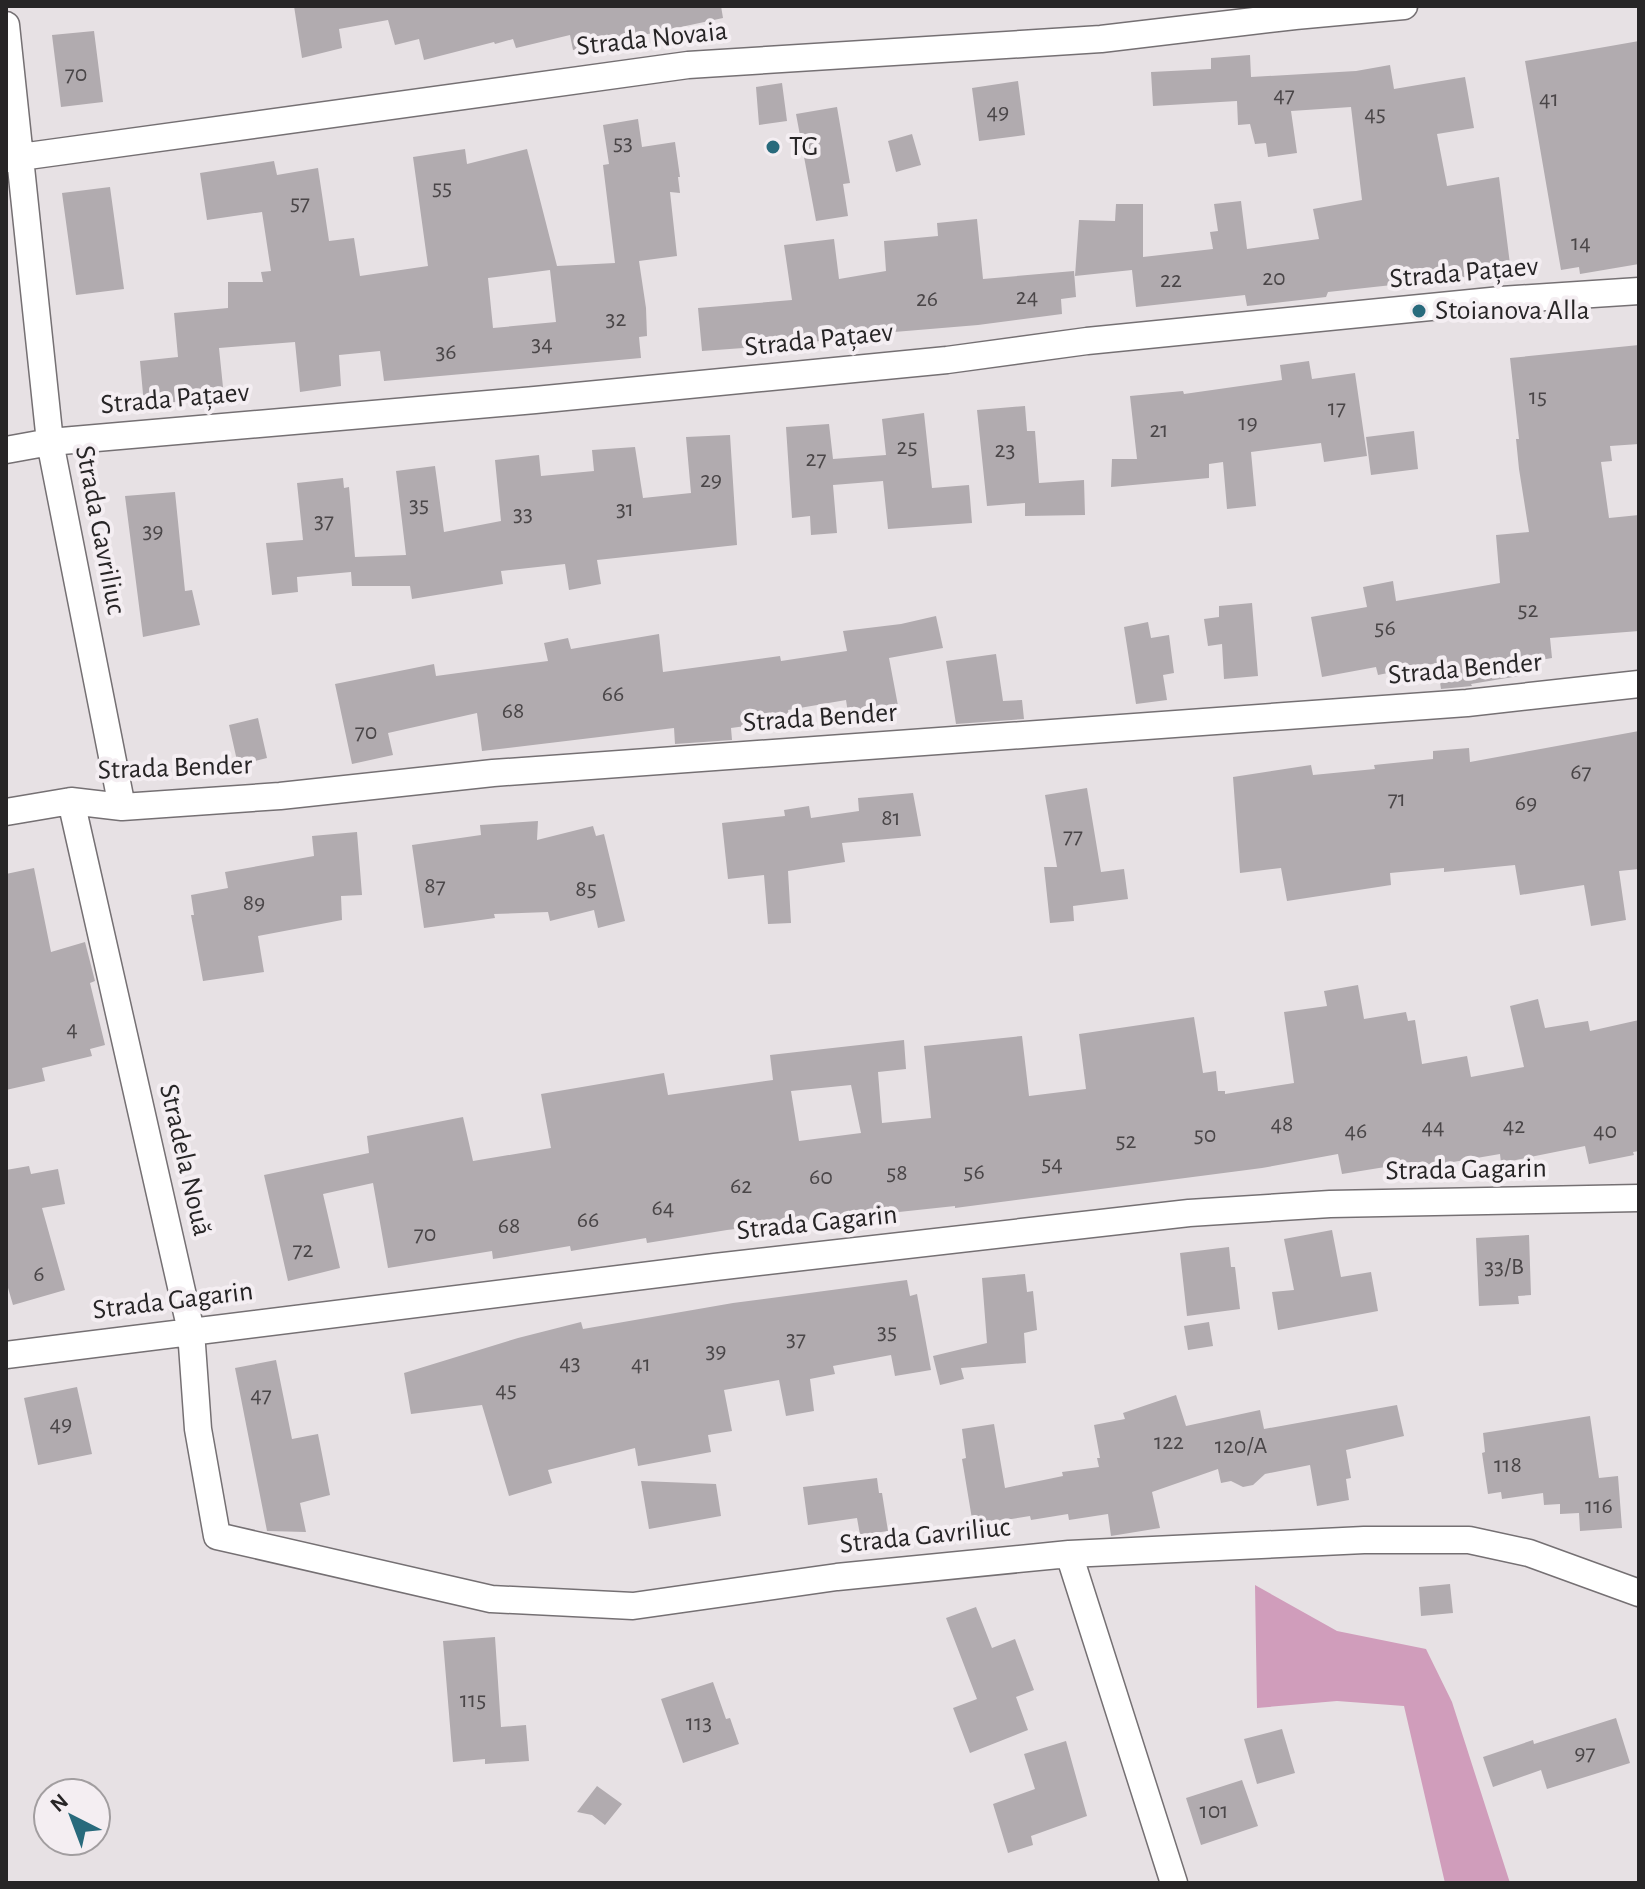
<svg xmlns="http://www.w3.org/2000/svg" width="1645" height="1889" viewBox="0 0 1645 1889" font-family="'Alegreya Sans',sans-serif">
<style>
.forest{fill:#d09dbb}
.building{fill:#b1abaf;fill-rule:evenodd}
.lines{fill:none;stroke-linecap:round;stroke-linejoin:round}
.street-casing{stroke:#757073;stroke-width:29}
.street{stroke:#fff;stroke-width:26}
.poi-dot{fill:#286a7c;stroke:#f4eef2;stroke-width:3}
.labels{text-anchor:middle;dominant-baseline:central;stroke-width:8;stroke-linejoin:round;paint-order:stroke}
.number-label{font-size:24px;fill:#4a4648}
.street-label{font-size:28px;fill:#272526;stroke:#f4eef2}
.poi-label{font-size:28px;fill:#272526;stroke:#f4eef2;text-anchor:start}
</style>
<rect width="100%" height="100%" fill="#e7e1e4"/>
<path class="forest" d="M1255 1585 1337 1631 1426 1649 1452 1702 1510 1883H1445L1404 1706 1337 1701 1257 1708Z"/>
<path class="building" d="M294 6H721L723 18 573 50 570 35 516 48 513 39 495 44 494 42 424 60 419 39 395 45 388 20 339 29 342 48 302 58Z
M94 31 103 102 61 107 52 35Z
M1639 41V264L1580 274 1579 267 1561 270 1525 61Z
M1250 55 1251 77 1356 71 1390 65 1394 89 1465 77 1474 128 1437 134 1447 186 1499 177 1511 272 1328 292 1326 297 1247 306 1245 295 1136 307 1132 270 1075 276 1079 220 1115 221 1116 204H1143V257L1213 249 1210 232 1218 231 1214 204 1241 201 1247 249 1319 239 1313 209 1362 200 1351 107 1291 111 1297 153 1268 157 1266 143 1255 144 1250 124 1238 125 1237 101 1153 106 1151 72 1211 69V58Z
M1018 81 1025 135 979 141 972 88Z
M782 83 787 121 759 125 756 87Z
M837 107 850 183 843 184 848 216 816 221 796 114Z
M638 119 642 147 675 142 680 177H678L680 193 670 192 677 256 639 261 646 308 647 336 639 337 641 358 384 381 380 351 339 355 341 386 300 392 295 342 219 348 224 397 144 405 140 361 178 357 174 313 228 308V282H263L261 272 271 271 262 212 207 220 200 173 274 161 277 175 318 168 329 241 354 238 360 276 428 266 413 157 465 149 467 164 527 149 557 266 615 263 603 165 609 164 603 125ZM550 270 556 322 493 328 488 278Z
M912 134 921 165 896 172 888 141Z
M110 187 124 289 76 295 62 193Z
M977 219 983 279 1074 271 1076 297 1061 299 1062 314 978 325 894 332 893 329 801 344 702 351 698 308 792 300 784 245 834 239 839 279 886 271 884 241 938 236 937 223Z
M1639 345V444L1610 446 1612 461 1601 462 1609 518 1639 515V631L1550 638 1552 658 1516 664 1519 676 1471 684 1472 686 1441 689 1437 663 1378 675 1376 667 1322 677 1311 617 1367 607 1363 587 1393 581 1396 601 1500 583 1496 535 1529 532 1519 469 1516 439H1519L1510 358Z
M1309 361 1312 379 1355 373 1367 456 1324 462 1321 443 1251 452 1256 506 1227 509 1223 462 1209 464V478L1111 487 1112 459H1137L1130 396 1183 391 1184 394 1282 380 1280 365Z
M1025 406 1027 431H1035L1039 483 1084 480 1085 515 1025 516V503L987 506 977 410Z
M924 413 932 488 969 485 972 523 888 529 883 481 833 485 837 533 811 535 810 516 792 518 786 427 829 424 833 459 886 455 882 419Z
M1414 431 1418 469 1371 475 1366 437Z
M730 435 737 545 597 560 601 584 569 590 565 564 501 571 503 584 412 599 410 586H352L351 572 297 577 298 592 272 595 266 543 303 540 297 483 343 478 344 488 349 487 355 557 406 555 396 471 435 466 444 532 501 521 495 460 539 455 541 476 594 471 592 450 635 447 643 498 691 493 686 437Z
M175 492 185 591 192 590 200 625 143 637 125 496Z
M1252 603 1258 676 1224 679 1222 644 1208 646 1204 619 1219 617V606Z
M936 616 943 648 889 658 899 711 849 720 846 700 788 710 789 720 731 728 732 740 675 744 674 728 482 751 477 713 388 733 393 755 352 764 335 684 434 664 436 676 548 661 544 643 568 638 571 649 659 634 663 672 780 656 781 661 847 651 843 631 901 624Z
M1148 622 1151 638 1169 635 1174 673 1163 675 1167 700 1136 704 1124 627Z
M996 654 1003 701 1022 700 1024 719 956 724 946 661Z
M258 718 267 758 238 765 229 725Z
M1639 731V869L1619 871 1626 920 1591 926 1584 885 1520 895 1515 865 1444 872V868L1390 873 1391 885 1287 901 1281 868 1240 873 1233 777 1311 765 1313 775 1375 769 1374 765 1433 759V751L1469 748 1470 762Z
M1087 788 1101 872 1124 869 1128 899 1073 906 1074 921 1050 923 1044 867H1057L1045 795Z
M913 793 921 836 842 843 845 862 788 871 791 923 768 924 764 875 728 879 722 823 785 816 784 810 809 806 811 818 859 811 858 798Z
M538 821 537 840 593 826 596 836 604 834 625 921 598 928 594 910 550 921 548 912 494 914 495 918 424 928 412 845 481 835 480 825Z
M357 832 362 895 341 896 342 920 258 936 264 972 203 981 191 915H194L191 895 228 888 225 872 314 856 312 836Z
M34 868 51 952 85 942 95 981 90 983 105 1045 90 1049 92 1056 42 1068 45 1081 6 1090V874Z
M1358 985 1364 1019 1406 1012 1408 1021 1415 1020 1422 1064 1467 1056 1471 1077 1524 1067 1510 1006 1538 999 1545 1028 1588 1021 1590 1031 1639 1020V1151L1633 1152 1634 1155 1589 1164 1585 1146 1501 1163 1500 1154 1418 1168 1416 1162 1342 1174 1338 1154 1262 1168 955 1208V1206L880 1214V1211L727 1230 647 1243 646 1238 571 1251 570 1246 493 1259 492 1251 388 1268 373 1183 323 1194 340 1268 288 1281 264 1175 369 1153 367 1136 463 1117 473 1161 551 1148 541 1094 664 1073 668 1095 773 1080 770 1055 904 1040 906 1069 878 1072 882 1123 931 1118 924 1046 1022 1036 1029 1096 1086 1089 1079 1034 1194 1017 1203 1073 1216 1071 1218 1091H1225V1094L1294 1083 1284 1012 1327 1006 1324 991ZM851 1085 861 1133 799 1141 791 1091Z
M29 1166 31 1174 58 1169 65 1204 42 1208 65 1290 13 1305 6 1281V1170Z
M1332 1230 1341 1277 1371 1272 1378 1311 1278 1330 1272 1292 1294 1290 1284 1239Z
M1529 1235 1531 1295 1518 1296 1519 1304 1479 1306 1476 1238Z
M1229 1247 1231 1267H1235L1240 1309 1187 1316 1180 1253Z
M1025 1274 1027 1292 1033 1291 1037 1330 1024 1333 1026 1363 961 1368 964 1379 940 1385 933 1356 987 1343 982 1278Z
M907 1280 910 1296 917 1294 931 1370 895 1376 891 1355 833 1366 835 1374 810 1379 814 1411 786 1416 779 1380 724 1390 732 1431 708 1435 711 1452 638 1466 635 1448 548 1470 552 1483 509 1496 482 1405 411 1414 404 1373 518 1338 581 1322 583 1329 733 1303Z
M1209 1322 1213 1346 1188 1350 1184 1326Z
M276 1360 292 1439 318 1434 330 1495 300 1503 306 1532 267 1531 235 1368Z
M77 1387 92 1454 38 1465 24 1398Z
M1176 1395 1186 1426 1260 1410 1264 1429 1397 1405 1404 1436 1346 1450 1351 1478 1346 1479 1349 1500 1317 1506 1310 1465 1265 1474 1253 1485 1243 1487 1231 1481 1221 1483 1218 1469 1152 1492 1160 1528 1111 1536 1108 1514 1069 1520 1068 1514 1031 1520 1030 1516 973 1525 962 1459 966 1458 962 1429 994 1424 1005 1488 1063 1476 1062 1472 1099 1467 1097 1458H1100L1094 1425 1125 1419 1123 1413Z
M1590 1416 1599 1478 1618 1476 1622 1528 1580 1531 1579 1513 1560 1514V1504L1544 1505 1543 1493 1502 1499 1501 1492 1488 1494 1482 1453 1485 1452 1483 1433Z
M877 1478 879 1493H882L888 1531 860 1535 857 1518 808 1525 803 1487Z
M641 1481 716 1484 721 1516 649 1529Z
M1450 1584 1453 1613 1421 1616 1419 1587Z
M976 1607 992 1648 1015 1639 1034 1690 1016 1697 1028 1730 970 1753 953 1708 977 1699 946 1618Z
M495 1637 501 1727 526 1725 529 1761 485 1764V1759L453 1762 443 1641Z
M713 1682 726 1719 730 1718 739 1744 683 1763 661 1699Z
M1616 1718 1630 1763 1547 1789 1541 1770 1493 1787 1483 1757 1533 1740 1534 1744Z
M1282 1729 1295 1773 1257 1784 1244 1739Z
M1066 1741 1087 1816 1031 1836 1033 1845 1008 1853 993 1804 1035 1789 1024 1754Z
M1242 1780 1258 1826 1201 1845 1186 1798Z
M597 1786 622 1804 605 1825 592 1815 577 1812Z"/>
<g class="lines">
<defs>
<path id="street" d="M6 25 50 442 122 807
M6 159 688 65 1101 39 1295 16 1404 6
M6 450 50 442 535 400 947 360 1087 341 1501 300 1639 291
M71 801 191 1331 198 1429 217 1536 491 1599 633 1606 837 1577 1069 1554 1364 1540H1469L1529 1553 1639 1593
M6 812 71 801 122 807 280 796 493 773 1467 703 1639 684
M6 1355 715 1267 1189 1213 1330 1204 1639 1198
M1069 1554 1174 1883"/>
</defs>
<use href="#street" class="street-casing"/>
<use href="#street" class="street"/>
</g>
<g class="poi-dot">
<circle cx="773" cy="147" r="8"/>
<circle cx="1419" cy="311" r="8"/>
</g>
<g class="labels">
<g class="number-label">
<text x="76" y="74">70</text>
<text x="1284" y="95">47</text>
<text x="1549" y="99">41</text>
<text x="998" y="112">49</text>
<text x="1375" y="114">45</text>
<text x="623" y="143">53</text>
<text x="442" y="188">55</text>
<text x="300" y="203">57</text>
<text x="1581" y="243">14</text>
<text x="1274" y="278">20</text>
<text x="1171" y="280">22</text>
<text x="1027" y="297">24</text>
<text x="927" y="299">26</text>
<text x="616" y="319">32</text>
<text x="542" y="344">34</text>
<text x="446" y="352">36</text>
<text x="1538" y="397">15</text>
<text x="1337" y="408">17</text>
<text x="1248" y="423">19</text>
<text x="1159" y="430">21</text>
<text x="907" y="447">25</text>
<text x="1005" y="450">23</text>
<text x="816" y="459">27</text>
<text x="711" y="480">29</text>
<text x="419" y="505">35</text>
<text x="625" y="509">31</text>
<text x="523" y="514">33</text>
<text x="324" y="521">37</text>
<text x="153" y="531">39</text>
<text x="1528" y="610">52</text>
<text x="1385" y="628">56</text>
<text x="613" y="694">66</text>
<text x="513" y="711">68</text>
<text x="366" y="732">70</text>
<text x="1581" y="772">67</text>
<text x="1397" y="799">71</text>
<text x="1526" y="803">69</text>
<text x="891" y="818">81</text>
<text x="1073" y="836">77</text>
<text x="435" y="886">87</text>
<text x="586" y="889">85</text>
<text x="254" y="903">89</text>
<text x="72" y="1029">4</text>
<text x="1282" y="1124">48</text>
<text x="1514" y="1126">42</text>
<text x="1433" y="1127">44</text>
<text x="1356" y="1131">46</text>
<text x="1605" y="1131">40</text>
<text x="1205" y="1135">50</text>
<text x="1126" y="1141">52</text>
<text x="1052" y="1164">54</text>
<text x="974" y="1172">56</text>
<text x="897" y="1173">58</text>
<text x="821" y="1177">60</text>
<text x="741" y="1186">62</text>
<text x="663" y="1208">64</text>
<text x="588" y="1220">66</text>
<text x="509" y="1226">68</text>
<text x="425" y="1234">70</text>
<text x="303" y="1250">72</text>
<text x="1504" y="1267">33/B</text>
<text x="39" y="1274">6</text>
<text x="887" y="1332">35</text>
<text x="796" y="1339">37</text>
<text x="716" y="1351">39</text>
<text x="570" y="1363">43</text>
<text x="641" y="1364">41</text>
<text x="506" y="1390">45</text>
<text x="261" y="1395">47</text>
<text x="61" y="1424">49</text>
<text x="1169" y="1442">122</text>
<text x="1241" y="1446">120/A</text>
<text x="1508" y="1465">118</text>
<text x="1599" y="1506">116</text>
<text x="473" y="1700">115</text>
<text x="699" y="1723">113</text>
<text x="1585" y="1753">97</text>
<text x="1214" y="1811">101</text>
</g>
<g class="street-label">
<text transform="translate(652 39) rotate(-6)">Strada Novaia</text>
<text transform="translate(1464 273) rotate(-5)">Strada Pațaev</text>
<text transform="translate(819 340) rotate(-6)">Strada Pațaev</text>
<text transform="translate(175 399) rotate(-5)">Strada Pațaev</text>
<text transform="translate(100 530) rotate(79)">Strada Gavriliuc</text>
<text transform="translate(1465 669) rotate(-5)">Strada Bender</text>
<text transform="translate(820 718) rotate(-4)">Strada Bender</text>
<text transform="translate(175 768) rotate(-2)">Strada Bender</text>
<text transform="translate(185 1160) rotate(77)">Stradela Nouă</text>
<text transform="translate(1466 1170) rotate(-1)">Strada Gagarin</text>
<text transform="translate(817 1223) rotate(-6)">Strada Gagarin</text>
<text transform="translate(173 1301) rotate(-7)">Strada Gagarin</text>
<text transform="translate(925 1536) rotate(-6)">Strada Gavriliuc</text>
</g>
<g class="poi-label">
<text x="789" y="147">TG</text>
<text x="1435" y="311">Stoianova Alla</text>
</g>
</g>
<rect width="1645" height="1889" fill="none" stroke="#272526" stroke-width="16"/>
<g transform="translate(72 1817) rotate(318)"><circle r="38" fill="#f4eef2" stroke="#a29ea0" stroke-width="2"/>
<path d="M0-6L14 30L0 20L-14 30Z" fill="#286a7c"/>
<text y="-12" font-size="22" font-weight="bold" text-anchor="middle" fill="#272526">N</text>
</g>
</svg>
